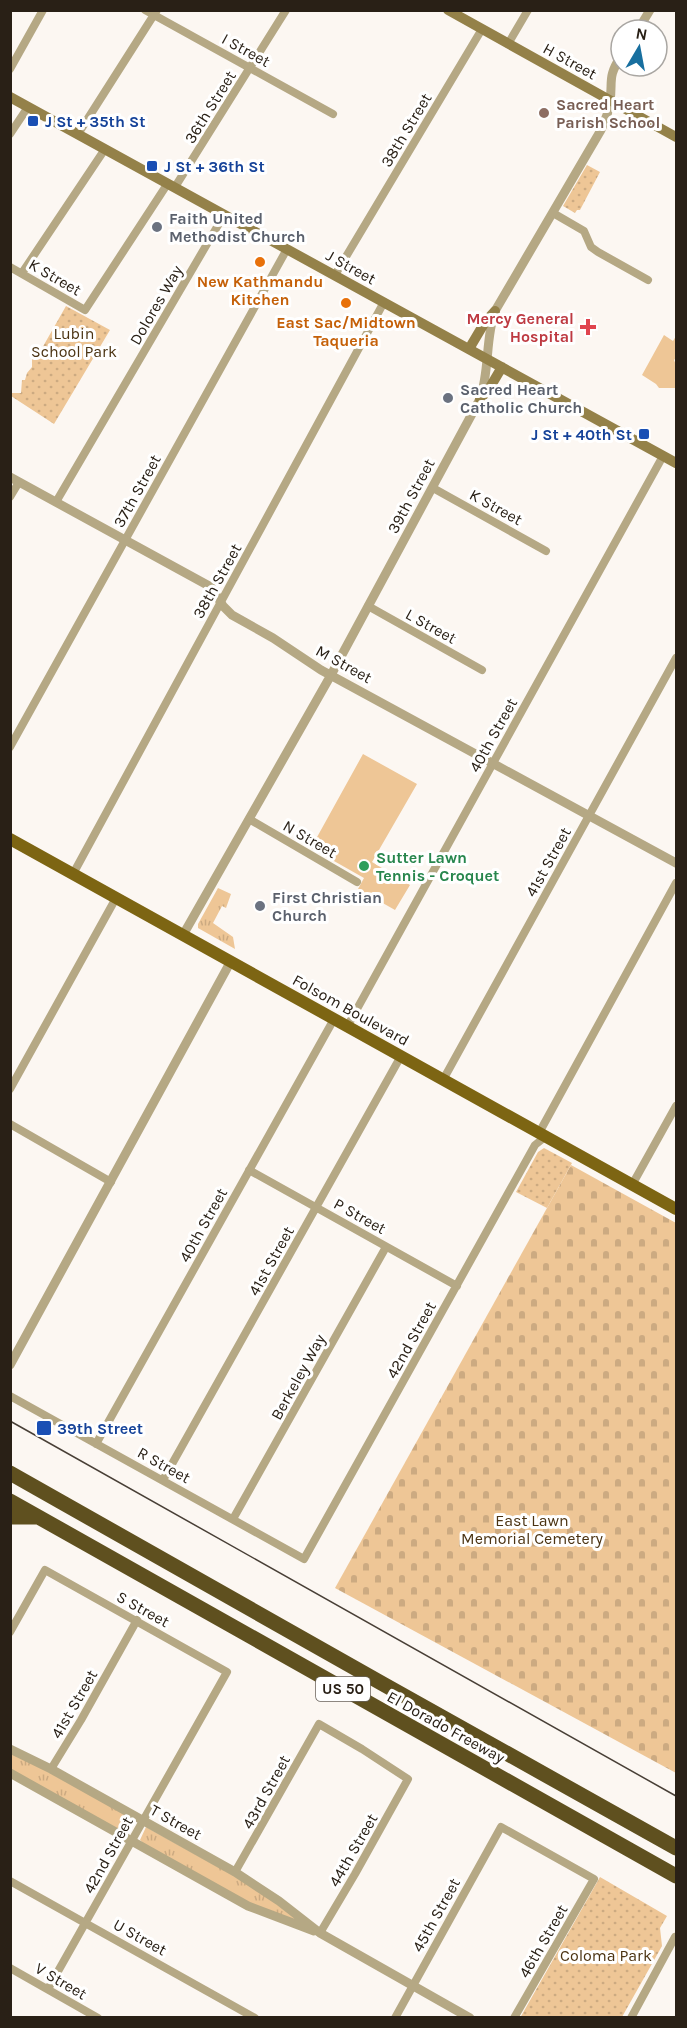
<svg xmlns="http://www.w3.org/2000/svg" width="687" height="2028" viewBox="0 0 687 2028" font-family="Karla,sans-serif">
<style>
.grass{fill:url(#grass-tufts)}
.cemetery{fill:url(#cemetery-stones)}
.park{fill:url(#park-dots)}
.garden{fill:#eec696}
.lines{fill:none;stroke-linecap:round;stroke-linejoin:round}
.minor{stroke:#b5a884;stroke-width:8}
.tertiary{stroke:#b5a884;stroke-width:9}
.secondary{stroke:#948149;stroke-width:10}
.primary{stroke:#7d6513;stroke-width:12}
.motorway{stroke:#5f501f;stroke-width:15}
.tram{stroke:#483f36;stroke-width:1.5}
.education-dot{fill:#8d6e63;stroke:#fff;stroke-width:2}
.transit-dot{fill:#1a4fb4;stroke:#fff;stroke-width:2}
.worship-dot{fill:#6b7280;stroke:#fff;stroke-width:2}
.food-dot{fill:#e8710a;stroke:#fff;stroke-width:2}
.health-dot{fill:#e0444e;stroke:#fff;stroke-width:2}
.leisure-dot{fill:#2e9e5b;stroke:#fff;stroke-width:2}
.labels{text-anchor:middle;dominant-baseline:central;stroke-width:6;stroke-linejoin:round;paint-order:stroke}
.shield{fill:#fff;stroke:#69635c;stroke-width:1.5}
.shield-label{font-size:15px;font-weight:bold;fill:#292016}
.street-label{font-size:16px;fill:#292016;stroke:#fff}
.education-label{font-size:16px;font-weight:bold;fill:#785e54;stroke:#fff;text-anchor:start}
.transit-label{font-size:16px;font-weight:bold;fill:#164399;stroke:#fff;text-anchor:start}
.worship-label{font-size:16px;font-weight:bold;fill:#5b616d;stroke:#fff;text-anchor:start}
.food-label{font-size:16px;font-weight:bold;fill:#c56008;stroke:#fff}
.health-label{font-size:16px;font-weight:bold;fill:#be3a42;stroke:#fff;text-anchor:end}
.park-label{font-size:16px;fill:#4b3312;stroke:#fff}
.leisure-label{font-size:16px;font-weight:bold;fill:#27864d;stroke:#fff;text-anchor:start}
</style>
<defs>
<pattern id="grass-tufts" width="24" height="20" patternUnits="userSpaceOnUse" patternTransform="scale(1.5)"><rect width="24" height="20" fill="#eec696"/><path d="M3 7l-1-3M5 7V3M7 7l1-3M15 17l-1-3M17 17v-4M19 17l1-3" fill="none" stroke="#ccaa81"/></pattern>
<pattern id="cemetery-stones" width="16" height="16" patternUnits="userSpaceOnUse" patternTransform="scale(1.5)"><rect width="16" height="16" fill="#eec696"/><path d="M2 7V4a2 2 0 0 1 4 0v3zM10 15v-3a2 2 0 0 1 4 0v3z" fill="#ccaa81"/></pattern>
<pattern id="park-dots" width="8" height="8" patternUnits="userSpaceOnUse" patternTransform="scale(1.5)"><rect width="8" height="8" fill="#eec696"/><path d="M2 2h.1M6 6h.1" fill="none" stroke="#ccaa81" stroke-width="1.8" stroke-linecap="round"/></pattern>
</defs>
<rect width="100%" height="100%" fill="#fcf7f2"/>
<path class="grass" d="M218 888 231 894 226 908 222 906 213 923 233 937 235 949 198 928V924Z
M10 1751 123 1813 134 1823 126 1835 11 1770Z
M146 1827 256 1888 300 1922 262 1910 147 1847 140 1840Z"/>
<path class="cemetery" d="M571 1165 676 1223V1773L335 1588Z"/>
<path class="park" d="M587 165 600 172 580 210H577L575 213 563 206Z
M66 306 110 330 54 424 11 396V393H21L22 380H25L27 373 32 367V359L41 350Z
M544 1148 572 1163 547 1208 516 1192 538 1152Z
M600 1877 667 1916 660 1928 662 1946 622 2017 520 2018Z"/>
<path class="garden" d="M664 335 673 341 676 336V358L674 360 676 365V388H659L656 384 642 375Z
M363 754 417 784 372 862 410 885 395 910 358 889 364 878 311 848Z"/>
<g class="lines">
<path class="minor" d="M145 10 333 114
M508 44 528 10
M10 69 43 10
M10 134 28 107
M78 134 157 10
M175 187 286 10
M553 213 584 231 591 247 598 252 648 280
M10 267 85 310 168 183
M22 273 105 149
M335 275 482 29
M433 488 546 551
M10 497 19 482
M56 502 224 215
M368 606 482 670
M10 747 287 249
M249 819 357 882
M73 874 384 302
M347 1027 663 456
M443 1080 676 658
M10 1089 116 898
M10 1124 111 1182
M539 1133 676 883
M249 1170 457 1286
M632 1185 676 1106
M10 1396 304 1559 535 1145 545 1137
M96 1444 334 1019
M163 1480 401 1056
M233 1519 386 1247
M10 1632 45 1570 227 1672 48 1989
M51 1769 81 1720 137 1620
M235 1872 319 1724 362 1749 408 1779 355 1874 320 1933
M10 1881 255 2018
M10 1968 98 2018
M395 2018 501 1827 594 1879 514 2018
M631 2018 675 1937"/>
<path class="tertiary" d="M638 30 650 10
M10 477 211 587 223 606 232 615 273 638 321 670 676 863
M183 935 331 675 480 399C490 370 485 339 495 311L601 130C605 121 609 112 610 102 613 80 607 78 621 56
M10 1365 231 961
M10 1749 51 1769 235 1872 279 1901 320 1933 470 2018
M10 1773 248 1906 314 1931"/>
<path class="secondary" d="M448 10 676 137
M10 97 676 463
M469 349 485 322 495 311
M480 399 489 389 502 367"/>
<path class="primary" d="M10 839 676 1209"/>
<path class="motorway" d="M10 1473 383 1684 676 1848
M10 1501 676 1876
M10 1517H37"/>
<path class="tram" d="M10 1421 676 1796"/>
</g>
<circle class="education-dot" cx="544" cy="113" r="6"/>
<g class="transit-dot">
<rect x="27" y="115" width="12" height="12" rx="3"/>
<rect x="146" y="160" width="12" height="12" rx="3"/>
<rect x="638" y="428" width="12" height="12" rx="3"/>
<rect x="36" y="1420" width="16" height="16" rx="3"/>
</g>
<g class="worship-dot">
<circle cx="157" cy="227" r="6"/>
<circle cx="448" cy="398" r="6"/>
<circle cx="260" cy="906" r="6"/>
</g>
<g class="food-dot">
<circle cx="260" cy="262" r="6"/>
<circle cx="346" cy="303" r="6"/>
</g>
<path class="health-dot" d="M585 318h6v6h6v6h-6v6h-6v-6h-6v-6h6z"/>
<circle class="leisure-dot" cx="364" cy="866" r="6"/>
<g class="labels">
<rect class="shield" x="316" y="1677" width="54" height="24" rx="4.5"/>
<g class="shield-label">
<text x="343" y="1689">US 50</text>
</g>
<g class="street-label">
<text transform="translate(246 50) rotate(29)">I Street</text>
<text transform="translate(570 61) rotate(29)">H Street</text>
<text transform="translate(210 107) rotate(-58)">36th Street</text>
<text transform="translate(406 130) rotate(-59)">38th Street</text>
<text transform="translate(351 267) rotate(29)">J Street</text>
<text transform="translate(55 277) rotate(30)">K Street</text>
<text transform="translate(156 305) rotate(-60)">Dolores Way</text>
<text transform="translate(137 491) rotate(-61)">37th Street</text>
<text transform="translate(411 496) rotate(-62)">39th Street</text>
<text transform="translate(496 507) rotate(29)">K Street</text>
<text transform="translate(217 581) rotate(-61)">38th Street</text>
<text transform="translate(431 626) rotate(29)">L Street</text>
<text transform="translate(344 664) rotate(29)">M Street</text>
<text transform="translate(493 735) rotate(-61)">40th Street</text>
<text transform="translate(310 839) rotate(30)">N Street</text>
<text transform="translate(548 862) rotate(-61)">41st Street</text>
<text transform="translate(351 1010) rotate(29)">Folsom Boulevard</text>
<text transform="translate(360 1216) rotate(29)">P Street</text>
<text transform="translate(203 1225) rotate(-61)">40th Street</text>
<text transform="translate(271 1261) rotate(-61)">41st Street</text>
<text transform="translate(411 1340) rotate(-61)">42nd Street</text>
<text transform="translate(298 1377) rotate(-61)">Berkeley Way</text>
<text transform="translate(164 1465) rotate(29)">R Street</text>
<text transform="translate(143 1609) rotate(29)">S Street</text>
<text transform="translate(74 1704) rotate(-60)">41st Street</text>
<text transform="translate(446 1727) rotate(29)">El Dorado Freeway</text>
<text transform="translate(266 1792) rotate(-61)">43rd Street</text>
<text transform="translate(176 1822) rotate(29)">T Street</text>
<text transform="translate(353 1850) rotate(-60)">44th Street</text>
<text transform="translate(108 1855) rotate(-61)">42nd Street</text>
<text transform="translate(436 1915) rotate(-61)">45th Street</text>
<text transform="translate(140 1937) rotate(29)">U Street</text>
<text transform="translate(543 1941) rotate(-60)">46th Street</text>
<text transform="translate(61 1981) rotate(30)">V Street</text>
</g>
<g class="education-label">
<text x="556" y="104">Sacred Heart<tspan x="556" dy="18">Parish School</tspan></text>
</g>
<g class="transit-label">
<text x="45" y="121">J St + 35th St</text>
<text x="164" y="166">J St + 36th St</text>
<text x="632" y="434" text-anchor="end">J St + 40th St</text>
<text x="57" y="1428">39th Street</text>
</g>
<g class="worship-label">
<text x="169" y="218">Faith United<tspan x="169" dy="18">Methodist Church</tspan></text>
<text x="460" y="389">Sacred Heart<tspan x="460" dy="18">Catholic Church</tspan></text>
<text x="272" y="897">First Christian<tspan x="272" dy="18">Church</tspan></text>
</g>
<g class="food-label">
<text x="260" y="281">New Kathmandu<tspan x="260" dy="18">Kitchen</tspan></text>
<text x="346" y="322">East Sac/Midtown<tspan x="346" dy="18">Taqueria</tspan></text>
</g>
<g class="health-label">
<text x="574" y="318">Mercy General<tspan x="574" dy="18">Hospital</tspan></text>
</g>
<g class="park-label">
<text x="74" y="333">Lubin<tspan x="74" dy="18">School Park</tspan></text>
<text x="532" y="1520">East Lawn<tspan x="532" dy="18">Memorial Cemetery</tspan></text>
<text x="606" y="1955">Coloma Park</text>
</g>
<g class="leisure-label">
<text x="376" y="857">Sutter Lawn<tspan x="376" dy="18">Tennis - Croquet</tspan></text>
</g>
</g>
<rect width="687" height="2028" fill="none" stroke="#292016" stroke-width="24"/>
<g transform="translate(639 48) rotate(10)"><circle r="28" fill="#ffffff" stroke="#a9a6a2" stroke-width="1.5"/>
<path d="M0-4.5L10 22L0 15L-10 22Z" fill="#186f9f"/>
<text y="-9" font-size="16" font-weight="bold" text-anchor="middle" fill="#292016">N</text>
</g>
</svg>
